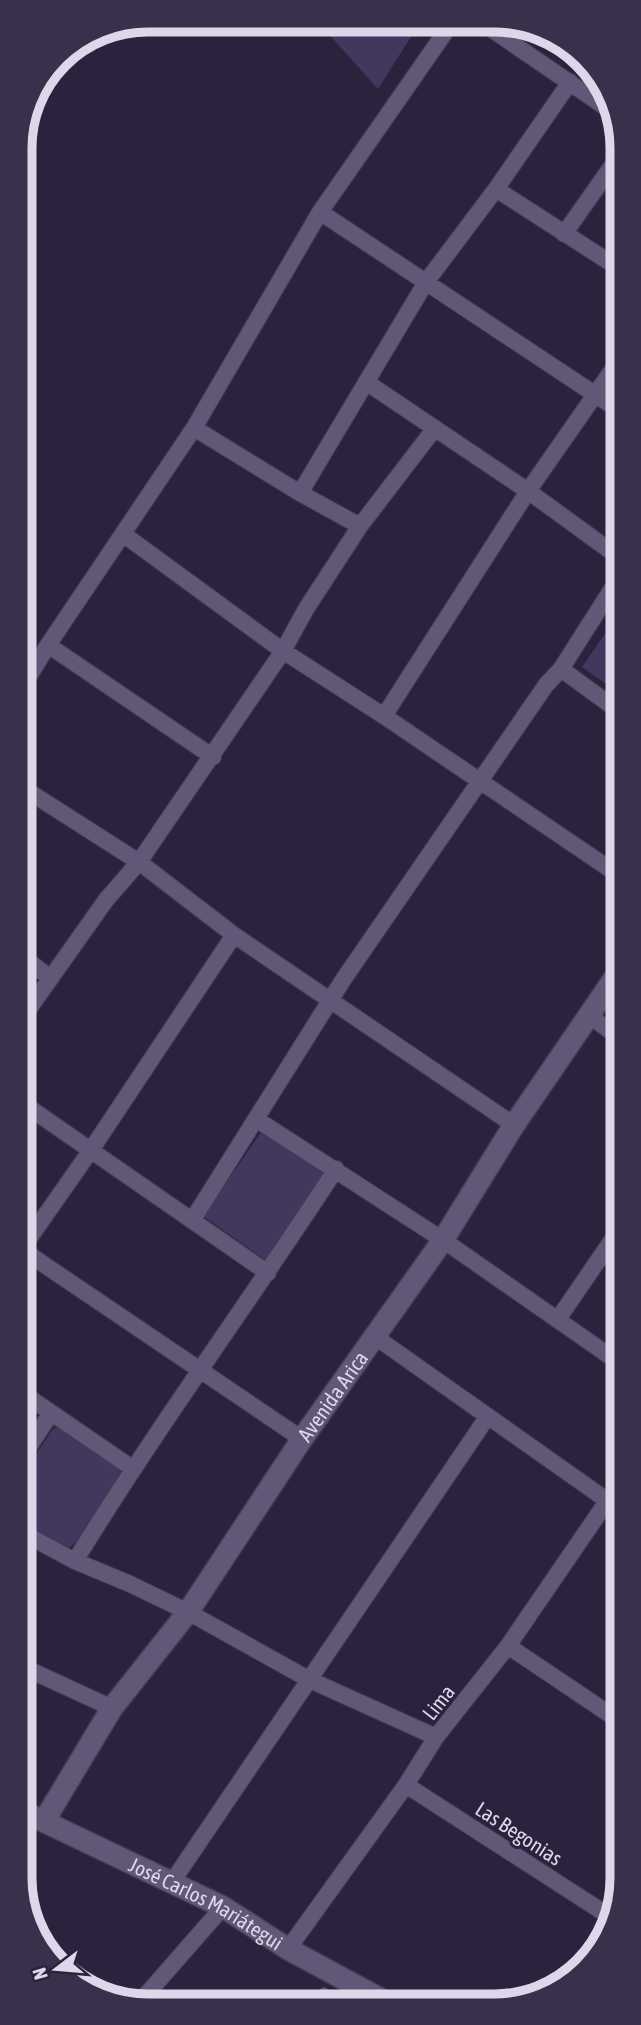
<svg xmlns="http://www.w3.org/2000/svg" width="641" height="2025" viewBox="0 0 641 2025" font-family="'Asap Condensed',sans-serif">
<style>
.green{fill:#43375d}
.lines{fill:none;stroke-linecap:round;stroke-linejoin:round}
.lane-casing{stroke:#443c53;stroke-width:10}
.street-casing{stroke:#443c53;stroke-width:18}
.secondary-casing{stroke:#443c53;stroke-width:24}
.lane{stroke:#615877;stroke-width:8}
.street{stroke:#615877;stroke-width:16}
.secondary{stroke:#615877;stroke-width:21}
.labels{text-anchor:middle;dominant-baseline:central;stroke-width:6;stroke-linejoin:round;paint-order:stroke}
.street-label{font-size:21px;fill:#dcd7e9;stroke:#2b223d}
.rim{fill:none;stroke:#dcd7e9;stroke-width:9}
</style>
<rect width="100%" height="100%" fill="#2b223d"/>
<path class="green" d="M316 20 421 21 378 89Z
M620 612V694L582 667Z
M21 971 47 990 21 1030Z
M264 1128 326 1172 267 1261 203 1216Z
M59 1427 119 1468 121 1472 76 1543 66 1549 21 1525V1476L53 1429Z"/>
<g class="lines">
<defs>
<path id="lane" d="M324 1992 341 2003"/>
<path id="street" d="M481 22 614 113
M496 189 620 269
M320 212 620 411
M564 234 619 156
M366 382 528 491 620 558
M194 428 300 493 360 526
M300 493 426 282 496 189 570 82
M123 534 283 651 384 716 620 876
M48 645 213 757
M561 669 620 712
M20 691 48 645 194 428 320 212 453 21
M384 716 528 491 620 359
M20 786 139 862 234 935 514 1125
M21 955 50 978
M588 1015 620 1038
M21 1020 106 900 139 862 283 651 306 609 360 526 435 428
M21 1102 268 1273
M256 1119 443 1240 621 1364
M193 1219 343 980 546 685 561 669 620 576
M21 1249 302 1439
M21 1250 91 1150 234 935
M558 1319 621 1227
M374 1336 608 1501
M21 1392 132 1468
M21 1459 51 1413
M604 1507 621 1519
M21 1532 75 1561 130 1584 188 1612 310 1680 436 1737
M75 1561C157 1427 250 1301 336 1169
M508 1646 621 1722
M21 1666 112 1708
M406 1785 609 1916
M172 1882 488 1416
M288 1949 406 1785 436 1737 508 1646 621 1481
M139 2003 223 1907"/>
<g id="secondary">
<path id="s1" d="M22 1811 223 1907 288 1949 388 2003"/>
<path id="s2" d="M44 1821 112 1708 188 1612 302 1439 443 1240 514 1125 620 970"/>
</g>
</defs>
<use href="#lane" class="lane-casing"/>
<use href="#street" class="street-casing"/>
<use href="#secondary" class="secondary-casing"/>
<use href="#lane" class="lane"/>
<use href="#street" class="street"/>
<use href="#secondary" class="secondary"/>
</g>
<g class="labels">
<g class="street-label">
<text stroke="none"><textPath href="#s2" startOffset="514">Avenida Arica</textPath></text>
<text transform="translate(438 1702) rotate(-52)">Lima</text>
<text transform="translate(519 1833) rotate(33)">Las Begonias</text>
<text stroke="none"><textPath href="#s1" startOffset="206">José Carlos Mariátegui</textPath></text>
</g>
</g>
<path d="M0 0H641V2025H0ZM148 32H494A116 116 0 0 1 610 148V1878A116 116 0 0 1 494 1994H148A116 116 0 0 1 32 1878V148A116 116 0 0 1 148 32Z" fill="#39304b" fill-rule="evenodd"/>
<path class="rim" d="M148 32H494A116 116 0 0 1 610 148V1878A116 116 0 0 1 494 1994H148A116 116 0 0 1 32 1878V148A116 116 0 0 1 148 32Z"/>
<g transform="translate(56 1969) rotate(254)" stroke="#2b223d" stroke-width="5" paint-order="stroke">
<path d="M0-5L12 26L0 18L-12 26Z" fill="#dcd7e9"/>
<text y="-10" font-size="19" font-weight="bold" text-anchor="middle" fill="#dcd7e9">N</text>
</g>
</svg>
